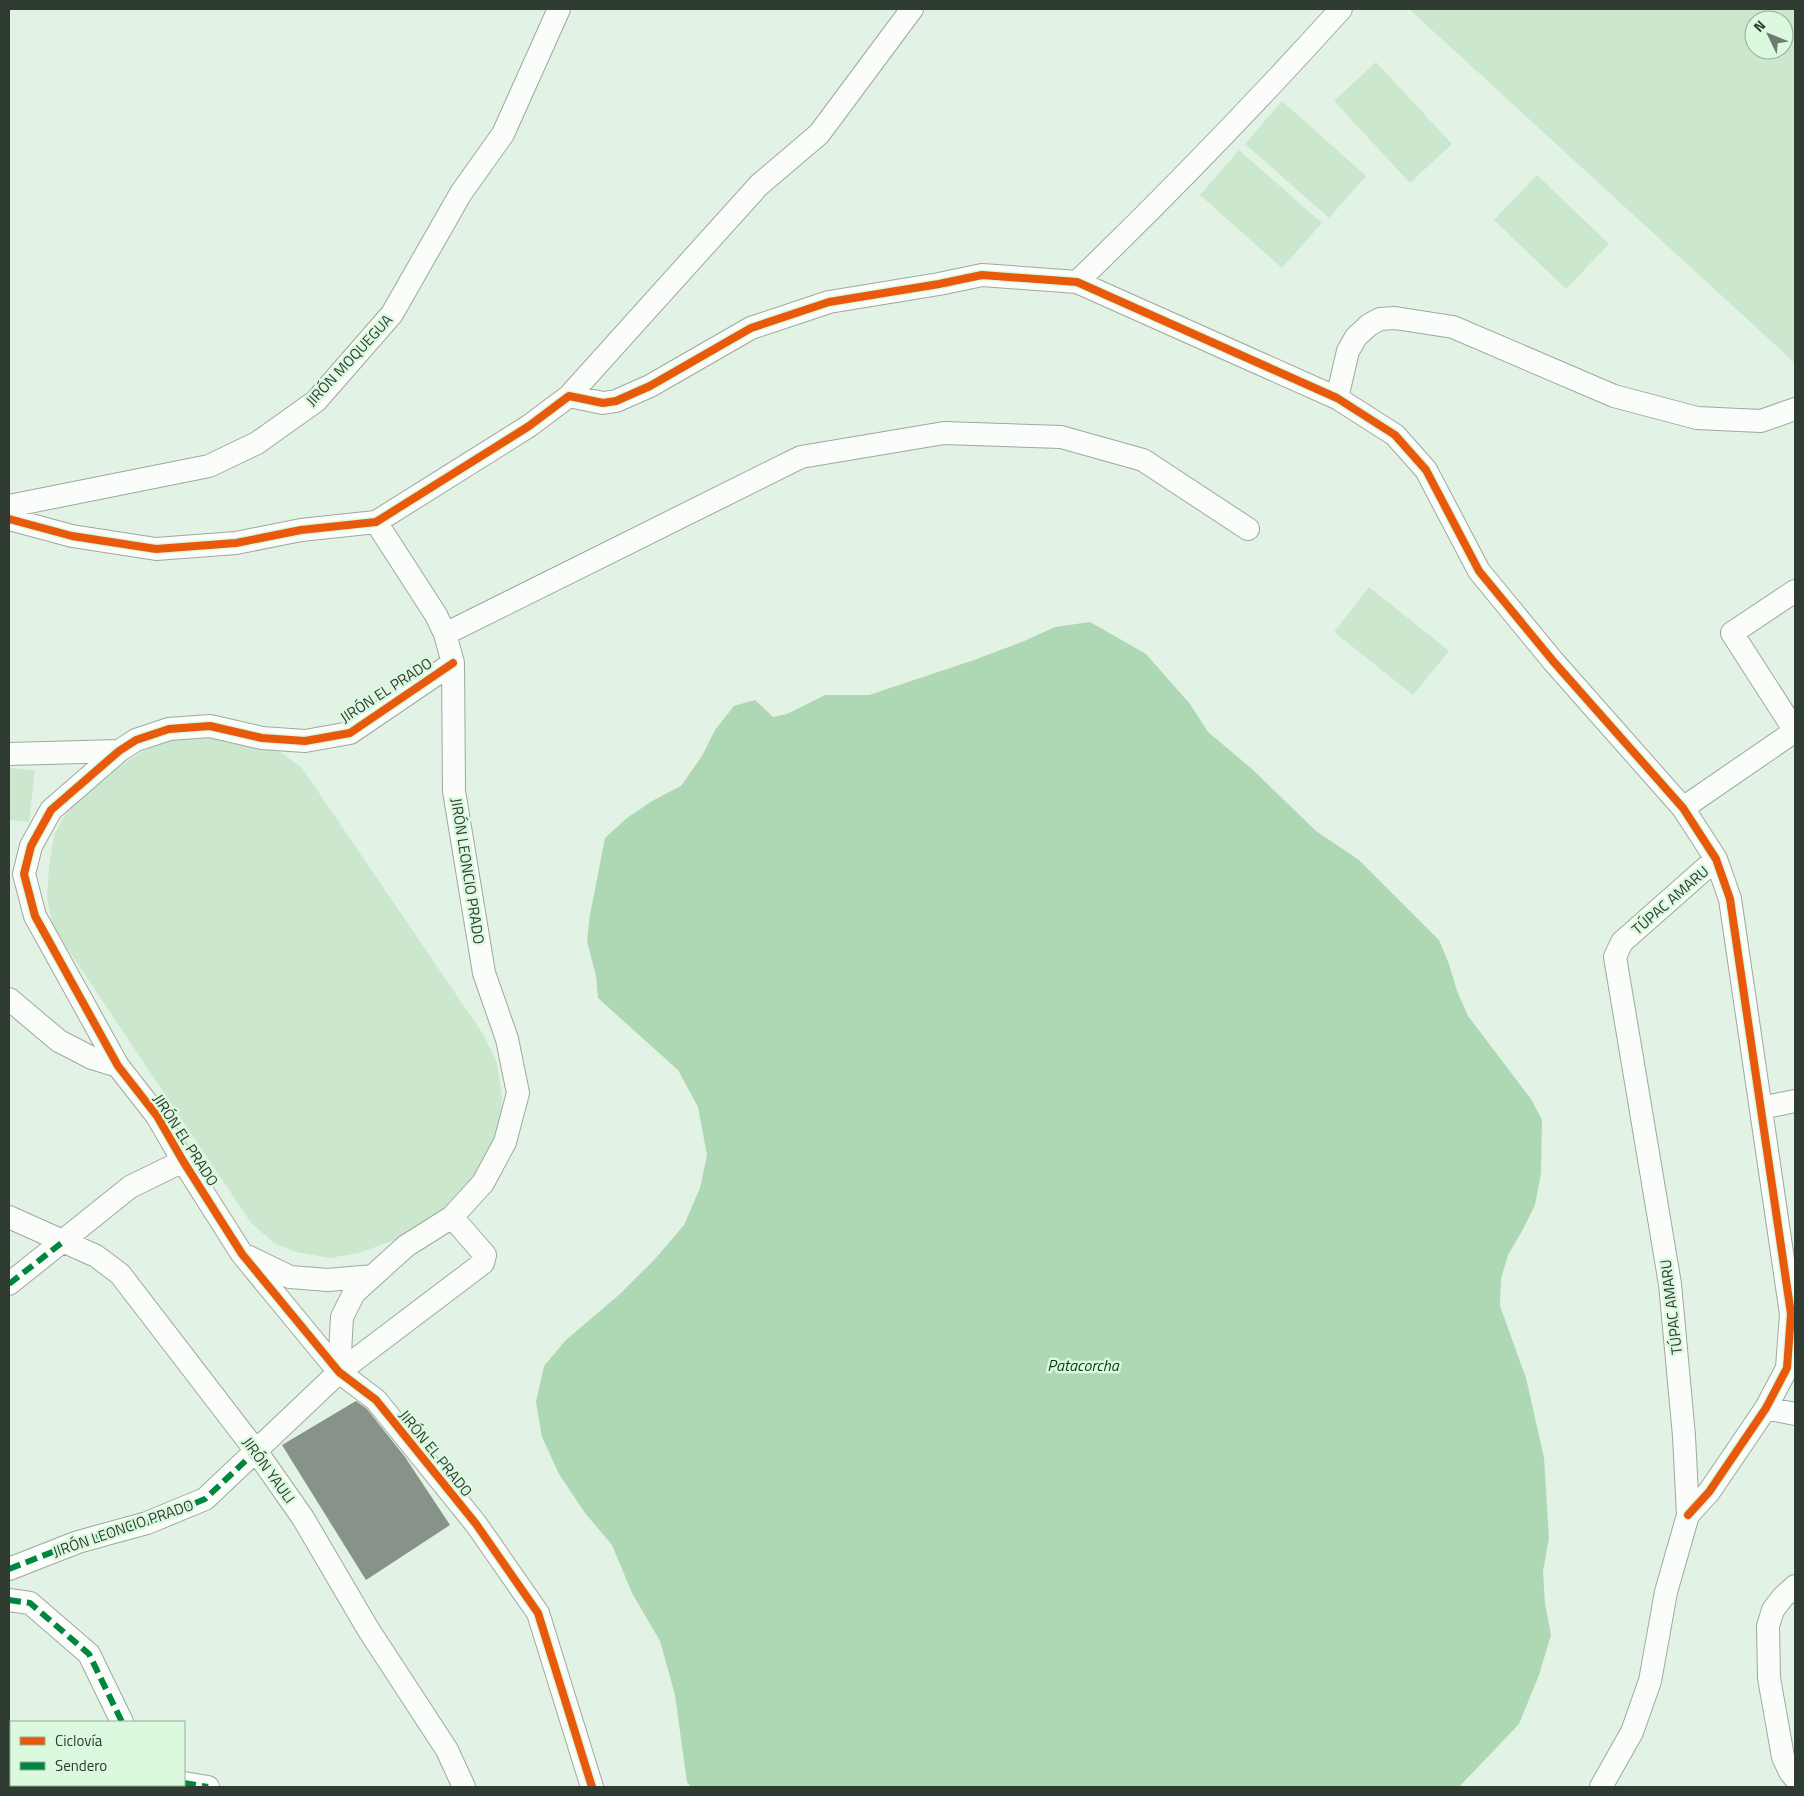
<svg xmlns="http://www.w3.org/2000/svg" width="1804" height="1796" viewBox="0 0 1804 1796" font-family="'Titillium Web',sans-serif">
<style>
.green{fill:#cbe8cf;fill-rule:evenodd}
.water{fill:#aed7b4}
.building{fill:#879389}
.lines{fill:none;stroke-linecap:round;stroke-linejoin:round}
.minor-casing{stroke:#9da99f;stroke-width:24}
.minor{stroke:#fbfdfb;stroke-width:22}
.quiet{stroke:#00873e;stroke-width:6;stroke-dasharray:12 6;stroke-linecap:butt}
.cycleway-casing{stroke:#dbf9df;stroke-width:11}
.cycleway{stroke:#e8590c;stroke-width:8}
.labels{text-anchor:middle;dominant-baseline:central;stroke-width:5;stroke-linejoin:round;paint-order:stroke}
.street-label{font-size:15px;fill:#2f3b31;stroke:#dbf9df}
.water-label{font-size:16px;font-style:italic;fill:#0e3519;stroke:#dbf9df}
</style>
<rect width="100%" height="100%" fill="#e2f2e4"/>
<path class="green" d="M1409 9H1795V363ZM1754 20H1784V50H1754Z
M1376 62 1452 144 1410 183 1334 101Z
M1282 101 1366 176 1329 218 1245 144Z
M1239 150 1322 223 1282 268 1200 195Z
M1537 175 1609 244 1566 289 1494 220Z
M1369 587 1449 651 1413 695 1334 632Z
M195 731 252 739 279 751 302 768 483 1034 497 1063 502 1097 501 1129 464 1194 434 1217 400 1238 359 1253 330 1258 296 1252 274 1243 251 1223 53 927 47 897 49 866 54 835 69 807 90 784 167 737Z
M9 768 35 770 29 822 9 820Z"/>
<path class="water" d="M1090 622 1146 654 1190 704 1208 732 1252 769 1316 831 1359 860 1439 940 1449 964 1457 991 1468 1016 1531 1099 1542 1120 1541 1173 1535 1205 1522 1231 1508 1255 1501 1278 1500 1306 1526 1378 1544 1458 1549 1538 1543 1571 1545 1604 1551 1635 1539 1675 1519 1724 1459 1787H691L687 1782 675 1695 660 1641 632 1593 612 1545 585 1513 559 1474 542 1437 536 1402 544 1366 566 1340 620 1294 655 1259 684 1225 700 1188 707 1155 698 1107 678 1070 598 998 596 976 587 941 590 915 605 838 627 818 652 801 681 786 702 756 715 730 734 706 755 700 773 717 787 714 825 695H869L974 660 1022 642 1055 627Z"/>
<path class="building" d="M356 1401 367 1409 405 1457 450 1525 366 1580 282 1445Z"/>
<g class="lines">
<defs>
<path id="minor" d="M1077 282C1168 194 1256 103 1341 9
M569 396 759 185 819 134 912 9
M1337 398 1348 351 1356 337 1369 325 1380 319 1395 318 1453 327 1614 396 1697 418 1761 421 1795 409
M9 506 209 466 257 443 316 401 392 314 461 193 503 134 559 9
M9 519 72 536 156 549 236 543 301 530 376 522 529 426 569 396 603 403 616 401 650 386 751 328 829 302 939 284 982 275 1077 282 1337 398 1395 435 1426 470 1479 571 1553 661 1683 808 1716 859 1730 899 1791 1314 1787 1368 1766 1408 1709 1492 1688 1515
M445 634 801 457 944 433 1061 437 1143 460 1248 529
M453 663 350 733 305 741 262 738 210 726 169 729 136 740 119 751 51 810 31 846 24 874 35 916 118 1066 157 1116 183 1161 242 1254 339 1372 376 1400 476 1524 538 1613 592 1787
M1795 731 1732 633 1795 591
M9 754 119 751
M1683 808 1795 731
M9 999 59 1041 92 1058 118 1066
M1761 1108 1795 1101
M9 1217 96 1256 120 1274 256 1451 303 1518 368 1629 447 1750 464 1787
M249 1257 290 1277 328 1280 373 1276
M9 1284 130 1187 183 1161
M339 1372 483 1263 485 1255 452 1217
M1766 1408 1795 1414
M9 1569 78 1542 147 1523 205 1499 339 1372 342 1317 354 1293 406 1246 452 1217 483 1183 505 1142 518 1093 507 1039 484 973 454 791 453 663 445 634 436 615 376 522
M1795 1586 1783 1597 1773 1610 1768 1626 1769 1678 1783 1757 1790 1772 1795 1778
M9 1600 30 1603 89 1654 122 1722
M184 1783 208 1787
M1601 1787 1632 1732 1650 1681 1666 1592 1688 1515 1684 1436 1670 1284 1615 957 1622 942 1716 859"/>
</defs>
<use href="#minor" class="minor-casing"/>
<use href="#minor" class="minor"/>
<path class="quiet" d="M9 1284 64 1241
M9 1569 78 1542 147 1523 205 1499 256 1451
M9 1600 30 1603 89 1654 122 1722
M184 1783 208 1787"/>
<defs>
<path id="cycleway" d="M9 519 72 536 156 549 236 543 301 530 376 522 529 426 569 396 603 403 616 401 650 386 751 328 829 302 939 284 982 275 1077 282 1337 398 1395 435 1426 470 1479 571 1553 661 1683 808 1716 859 1730 899 1791 1314 1787 1368 1766 1408 1709 1492 1688 1515
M453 663 350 733 305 741 262 738 210 726 169 729 136 740 119 751 51 810 31 846 24 874 35 916 118 1066 157 1116 183 1161 242 1254 339 1372 376 1400 476 1524 538 1613 592 1787"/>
</defs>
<use href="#cycleway" class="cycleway-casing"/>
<use href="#cycleway" class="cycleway"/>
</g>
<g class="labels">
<g class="street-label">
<text transform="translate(349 360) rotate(-47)">JIRÓN MOQUEGUA</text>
<text transform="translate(386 690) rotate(-33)">JIRÓN EL PRADO</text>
<text transform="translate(468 871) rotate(81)">JIRÓN LEONCIO PRADO</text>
<text transform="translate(1670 900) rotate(-41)">TÚPAC AMARU</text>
<text transform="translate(186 1140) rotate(57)">JIRÓN EL PRADO</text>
<text transform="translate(1671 1307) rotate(-97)">TÚPAC AMARU</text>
<text transform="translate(436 1453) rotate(51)">JIRÓN EL PRADO</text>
<text transform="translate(269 1470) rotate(54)">JIRÓN YAULI</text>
<text transform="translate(123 1528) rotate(-19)">JIRÓN LEONCIO PRADO</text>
</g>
<g class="water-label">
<text x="1083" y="1365">Patacorcha</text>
</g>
</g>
<rect width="1804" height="1796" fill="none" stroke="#2f3b31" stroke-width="20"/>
<rect x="10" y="1721" width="175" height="65" fill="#dbf9df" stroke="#96ad99"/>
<rect x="20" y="1737" width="25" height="8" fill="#e8590c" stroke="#96ad99"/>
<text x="55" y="1746" font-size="15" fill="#2f3b31">Ciclovía</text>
<rect x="20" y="1762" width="25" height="8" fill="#00873e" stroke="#96ad99"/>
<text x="55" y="1771" font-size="15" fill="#2f3b31">Sendero</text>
<g transform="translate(1769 35) rotate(313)"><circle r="24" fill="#dbf9df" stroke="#96ad99"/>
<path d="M0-4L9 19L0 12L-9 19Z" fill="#6e7b70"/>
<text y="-8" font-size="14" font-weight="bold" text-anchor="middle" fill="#2f3b31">N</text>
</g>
</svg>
